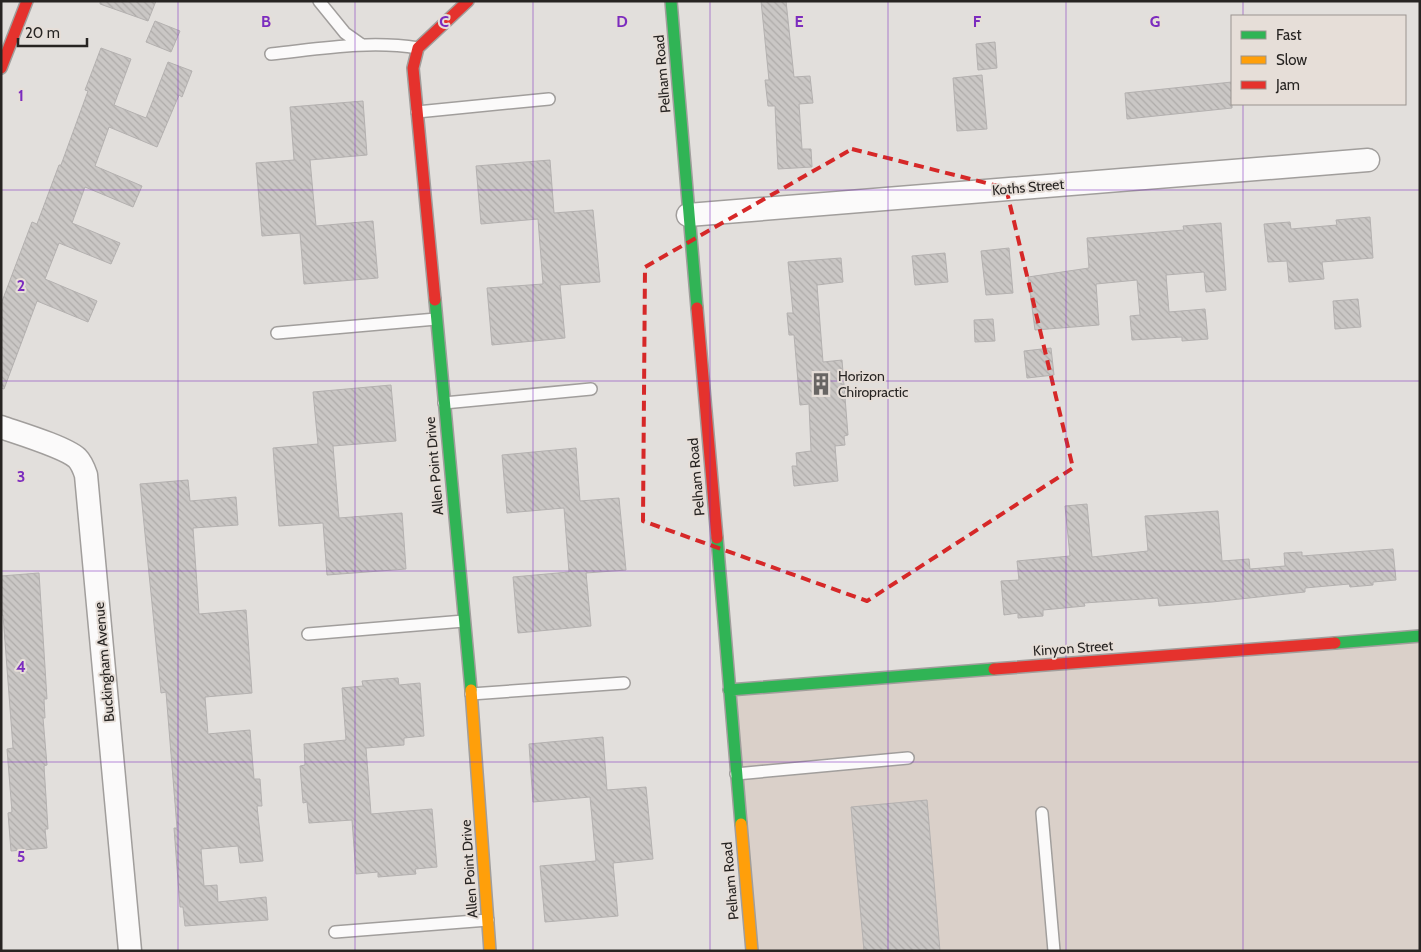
<svg xmlns="http://www.w3.org/2000/svg" width="1421" height="952" viewBox="0 0 1421 952" font-family="Cabin,sans-serif">
<style>
.built{fill:#dad0c9}
.building{fill:url(#building-back-hatch);stroke:#b4b1b0}
.lines{fill:none;stroke-linecap:round;stroke-linejoin:round}
.lane-casing{stroke:#a19e9c;stroke-width:14}
.street-casing{stroke:#a19e9c;stroke-width:25}
.fast-casing{stroke:#a19e9c;stroke-width:14}
.slow-casing{stroke:#a19e9c;stroke-width:14}
.jam-casing{stroke:#a19e9c;stroke-width:14}
.lane{stroke:#fbfafa;stroke-width:11}
.street{stroke:#fbfafa;stroke-width:22}
.fast{stroke:#30b455;stroke-width:11}
.slow{stroke:#ff9f0a;stroke-width:11}
.jam{stroke:#e5322d;stroke-width:11}
.marked{fill:none;stroke:#d62828;stroke-width:4;stroke-dasharray:10 6;stroke-linejoin:round}
.grid{fill:none;stroke:#7b2cbf;stroke-width:1;stroke-opacity:0.55}
.labels{text-anchor:middle;dominant-baseline:central;stroke-width:4;stroke-linejoin:round;paint-order:stroke}
.street-label{font-size:14px;fill:#272422;stroke:#e6ded8}
.poi-label{font-size:14px;fill:#272422;stroke:#e6ded8;text-anchor:start}
.grid-label{font-size:16px;text-anchor:middle;font-weight:bold;fill:#7b2cbf;stroke:#e6ded8;stroke-width:4;stroke-linejoin:round;paint-order:stroke}
</style>
<defs>
<pattern id="building-back-hatch" width="6" height="6" patternUnits="userSpaceOnUse" patternTransform="scale(1.25)"><rect width="6" height="6" fill="#cac7c5"/><path d="M-1 5l2 2M0 0l6 6M5-1l2 2" fill="none" stroke="#aeaba9"/></pattern>
</defs>
<rect width="100%" height="100%" fill="#e2dfdc"/>
<path class="built" d="M1420 636V951H752L729 690Z"/>
<path class="building" d="M100 1H156L148 21 100 4Z
M761 1H786L794 77 810 76 813 103 799 104 802 149H811L812 167 778 169 775 106H768L765 80H769Z
M155 21 180 31 171 52 146 42Z
M995 42 997 68 978 70 976 44Z
M101 48 131 59 114 105 146 118 168 62 192 71 182 97 179 95 157 147 109 127 95 166 142 186 133 207 85 187 72 223 120 243 111 264 59 243 45 279 97 301 88 322 37 301 4 389 1 388V304L32 222 37 224 59 165H61L88 91 85 90Z
M982 75 987 129 957 131 953 78Z
M1232 82V108L1127 119 1125 93Z
M363 101 367 155 310 160 316 226 373 221 378 278 304 284 300 233 262 236 256 163 294 160 290 107Z
M550 160 554 213 593 210 600 282 560 285 565 338 492 345 487 288 543 284 538 219 481 224 476 166Z
M1370 217 1373 258 1322 262 1324 279 1289 282 1287 261 1268 262 1264 224 1290 222 1291 229 1337 225 1336 220Z
M1221 223 1226 290 1206 292 1204 272 1166 275 1169 312 1205 309 1208 339 1182 341V337L1132 340 1130 316 1140 315 1137 280 1096 284 1099 325 1035 330 1028 277 1089 268 1087 238 1184 230 1183 226Z
M1009 248 1013 293 986 295 981 251Z
M945 253 948 282 915 285 912 256Z
M841 258 843 282 817 285 823 362 842 360 848 435 844 436 845 445 835 446 838 481 794 486 792 466H797L796 453 811 451 809 404 800 405 794 335H789L787 313H793L788 262Z
M1358 299 1361 327 1335 329 1333 301Z
M993 319 995 341 975 342 974 320Z
M1051 348 1054 375 1027 378 1024 351Z
M391 385 396 441 333 446 339 518 402 513 406 569 327 575 323 523 279 526 273 448 318 444 313 392Z
M576 448 580 501 619 498 626 570 586 573 591 626 518 633 513 577 569 572 564 508 507 513 502 455Z
M188 480 190 501 236 497 238 525 193 528 199 614 246 610 252 693 205 697 208 734 250 730 254 779H260L262 806H257L263 861 240 863 238 846 201 849 204 886 217 885 218 902 266 897 268 920 185 926 183 907H180L174 828H177L166 692 161 693 140 484Z
M1087 504 1092 557 1148 551 1145 516 1218 511 1222 561 1249 559 1250 569 1285 566 1284 553 1302 552V556L1393 549 1396 580 1373 582V585L1350 587 1349 584 1305 588V592L1212 602 1159 606 1158 598 1084 603 1085 606 1043 610V616L1018 618V613L1004 615 1001 581 1019 580 1017 561 1070 556 1065 506Z
M39 573 47 699H44L45 718H43L47 765 44 766 48 829H45L47 848 11 851 8 813 12 812 7 749 13 748 3 615H1V576Z
M398 678 399 685 420 683 424 736 404 738V745L366 748 371 814 432 809 437 867 415 869 416 874 378 877V872L356 874 352 820 309 823 307 802 303 803 300 766 305 765 304 744 346 740 342 688 363 686 362 681Z
M603 737 607 790 646 787 653 859 613 863 618 916 545 922 540 866 596 861 590 797 533 802 529 744Z
M927 800 940 951H864L851 807Z"/>
<g class="lines">
<defs>
<path id="lane" d="M319 1 345 33 362 45
M271 54C319 49 369 40 418 48
M417 112 549 99
M277 333 436 319
M444 403 591 389
M308 634 464 621
M471 694 624 683
M736 774 908 758
M1042 813 1054 951
M335 932 488 920"/>
<path id="street" d="M688 215 1368 160
M1 427C18 433 65 447 77 458 82 463 84 469 86 475L130 951"/>
<path id="fast" d="M671 1 697 308
M435 300 471 690
M717 538 741 824
M1335 643 1420 636
M729 690 994 669"/>
<path id="slow" d="M471 690 490 951
M741 824 752 951"/>
<path id="jam" d="M1 68 27 1
M435 300 413 68 418 48 468 1
M697 308 717 538
M994 669 1335 643"/>
</defs>
<use href="#lane" class="lane-casing"/>
<use href="#street" class="street-casing"/>
<use href="#fast" class="fast-casing"/>
<use href="#slow" class="slow-casing"/>
<use href="#jam" class="jam-casing"/>
<use href="#lane" class="lane"/>
<use href="#street" class="street"/>
<use href="#fast" class="fast"/>
<use href="#slow" class="slow"/>
<use href="#jam" class="jam"/>
</g>
<path class="marked" d="M852 149 1006 188 1073 468 867 601 643 521 645 267Z"/>
<path class="grid" d="M178 1V951M355 1V951M533 1V951M710 1V951M888 1V951M1066 1V951M1243 1V16M1243 104V951M1 190H1420M1 381H1420M1 571H1420M1 762H1420"/>
<defs>
<symbol id="building-bare" viewBox="-9 -9 18 18"><path d="M-4-6H4V6H1V3H-1V6H-4ZM-2.5-4.3h1.7v1.8h-1.7ZM.8-4.3h1.7v1.8H.8ZM-2.5-1h1.7V.8h-1.7ZM.8-1h1.7V.8H.8Z" fill="#686563" stroke="#e6ded8" stroke-width="2.5" paint-order="stroke"/></symbol>
</defs>
<g fill-rule="evenodd">
<use href="#building-bare" x="805" y="368" width="32" height="32"/>
</g>
<g class="labels">
<g class="street-label">
<text transform="translate(662 74) rotate(-95)">Pelham Road</text>
<text transform="translate(1028 187) rotate(-5)">Koths Street</text>
<text transform="translate(434 466) rotate(-95)">Allen Point Drive</text>
<text transform="translate(696 477) rotate(-95)">Pelham Road</text>
<text transform="translate(1073 648) rotate(-4)">Kinyon Street</text>
<text transform="translate(104 662) rotate(-95)">Buckingham Avenue</text>
<text transform="translate(469 869) rotate(-94)">Allen Point Drive</text>
<text transform="translate(730 881) rotate(-95)">Pelham Road</text>
</g>
<g class="poi-label">
<text x="838" y="376">Horizon<tspan x="838" dy="16">Chiropractic</tspan></text>
</g>
</g>
<g class="grid-label">
<text x="266" y="27">B</text>
<text x="444" y="27">C</text>
<text x="622" y="27">D</text>
<text x="799" y="27">E</text>
<text x="977" y="27">F</text>
<text x="1155" y="27">G</text>
<text x="21" y="101">1</text>
<text x="21" y="291">2</text>
<text x="21" y="482">3</text>
<text x="21" y="672">4</text>
<text x="21" y="862">5</text>
</g>
<rect width="1421" height="952" fill="none" stroke="#272422" stroke-width="5"/>
<rect x="1231" y="15" width="175" height="90" fill="#e6ded8" stroke="#9a948f"/>
<rect x="1241" y="31" width="25" height="8" fill="#30b455" stroke="#9a948f"/>
<text x="1276" y="40" font-size="15" fill="#272422">Fast</text>
<rect x="1241" y="56" width="25" height="8" fill="#ff9f0a" stroke="#9a948f"/>
<text x="1276" y="65" font-size="15" fill="#272422">Slow</text>
<rect x="1241" y="81" width="25" height="8" fill="#e5322d" stroke="#9a948f"/>
<text x="1276" y="90" font-size="15" fill="#272422">Jam</text>
<path d="M18 38v8h69v-8" fill="none" stroke="#272422" stroke-width="2.5"/>
<text x="25" y="38" font-size="15" fill="#272422" stroke="#e6ded8" stroke-width="4" paint-order="stroke">20 m</text>
</svg>
